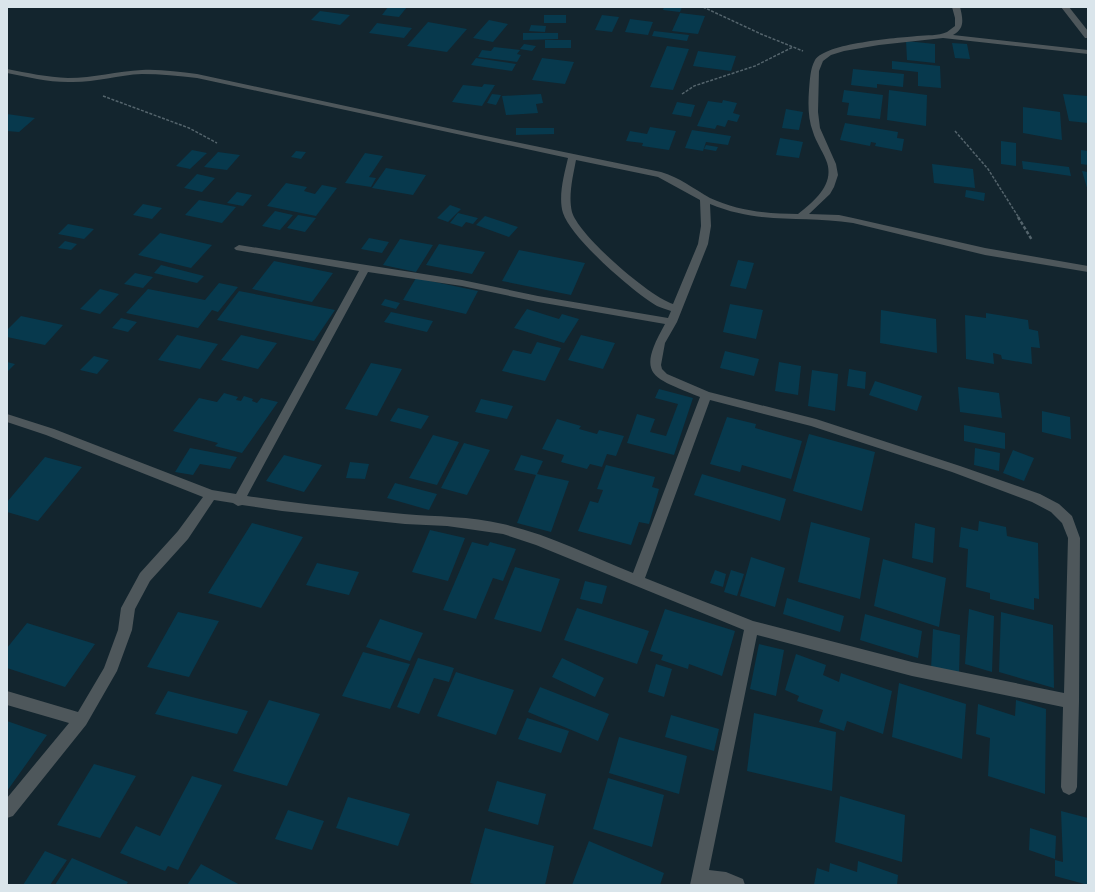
<svg xmlns="http://www.w3.org/2000/svg" width="1095" height="892" viewBox="0 0 1095 892" font-family="'DM Sans',sans-serif">
<style>
.building{fill:#07394d}
.lines{fill:none;stroke-linecap:round;stroke-linejoin:round}
.path-far1{stroke:#54646c;stroke-width:1.5;stroke-dasharray:3 1.5;stroke-linecap:butt}
.path{stroke:#54646c;stroke-width:2.5;stroke-dasharray:3.5 2;stroke-linecap:butt}
.street{fill:#4e575b;fill-rule:evenodd}
</style>
<rect width="100%" height="100%" fill="#13252e"/>
<path class="building" d="M388 7H407L399 17 382 15Z
M664 7H682L680 12 663 10Z
M320 11 350 15 340 25 311 20Z
M680 13 705 16 698 34 672 31Z
M544 15H566V23H544Z
M602 15 619 17 612 32 595 30Z
M630 19 653 22 648 35 625 32Z
M489 20 508 24 493 42 473 38Z
M428 22 467 29 447 52 407 46Z
M377 23 412 28 404 38 369 33Z
M531 25 546 26 545 32 529 31Z
M654 31 689 35 687 41 652 36Z
M523 33H558V39L523 40Z
M545 40H571V48H545Z
M906 41 935 44V63L907 60Z
M952 43 967 44 970 59 955 58Z
M524 44 536 46 532 51 520 49Z
M667 46 689 49 673 90 650 87Z
M494 47 520 50 517 54 521 55 517 62 478 57 482 50 491 51Z
M698 51 736 56 731 71 693 66Z
M476 58 516 64 512 71 471 65Z
M542 58 574 62 565 84 532 80Z
M892 61 940 66 941 88 918 86V72L892 69Z
M853 69 904 74 903 87 877 84V88L851 85Z
M484 84 495 85 482 106 452 102 463 85 482 87Z
M844 90 883 95 880 119 847 115 849 103 842 102Z
M889 90 927 95 926 126 887 120Z
M492 94 501 95 496 105 487 103Z
M541 94 543 103 536 104 538 113 506 115 502 96Z
M1063 94 1088 96V123L1069 121Z
M723 100 737 103 733 113 740 115 737 122 728 120 725 127 717 125 715 129 697 126 708 101 722 103Z
M677 102 695 105 691 117 672 114Z
M1023 107 1060 112 1062 140 1023 133Z
M786 109 803 112 799 130 782 128Z
M7 114 35 118 19 132 7 131Z
M845 123 898 132 897 138 904 139 902 151 875 146 876 143 871 142 870 146 840 140Z
M650 127 676 131 669 150 642 146 643 143 626 141 630 131 647 134Z
M516 128H554V134L516 135Z
M692 130 731 136 728 145 706 142 703 151 685 148Z
M780 138 803 142 799 158 776 155Z
M1001 141 1016 143V166L1001 164Z
M706 145 718 147 716 151 704 149Z
M192 150 207 153 190 169 176 166Z
M1081 150 1088 151V165L1081 164Z
M296 151 306 152 301 159 291 157Z
M218 152 240 155 227 170 204 167Z
M365 153 383 156 369 177 376 178 371 187 345 183Z
M1022 161 1069 167 1071 176 1023 169Z
M932 164 973 169 975 188 934 183Z
M386 168 426 175 413 195 372 188Z
M1082 171 1088 172V191Z
M197 174 215 178 202 192 184 188Z
M286 183 307 187 304 191 315 194 322 185 337 188 316 216 267 206Z
M966 190 985 193 984 201 965 197Z
M237 192 252 195 243 206 227 203Z
M199 200 236 207 222 223 185 215Z
M143 204 162 208 152 219 133 215Z
M450 205 461 209 448 222 437 218Z
M275 211 293 215 280 230 262 226Z
M458 213 478 218 473 224 466 222 462 227 450 223Z
M298 215 316 218 305 232 287 228Z
M485 216 518 227 509 237 476 225Z
M68 224 94 229 84 239 58 234Z
M160 233 212 245 191 268 138 255Z
M369 238 389 242 382 253 361 249Z
M400 239 433 245 416 272 383 265Z
M65 241 77 244 71 250 58 248Z
M439 244 485 252 472 274 426 265Z
M519 250 585 263 571 295 502 281Z
M738 260 754 263 746 289 730 286Z
M274 261 333 273 312 302 252 289Z
M161 265 204 276 197 283 154 273Z
M135 273 153 277 143 288 124 284Z
M416 278 478 291 466 314 403 300Z
M219 283 238 287 218 312 212 310 198 328 126 313 148 289 205 300Z
M100 289 119 294 100 314 80 309Z
M239 291 335 310 314 341 217 320Z
M385 299 400 303 396 309 381 305Z
M730 304 763 310 756 339 723 332Z
M527 309 559 319 562 314 579 319 564 343 514 328Z
M881 310 936 319 937 353 880 343Z
M391 312 433 321 427 332 384 322Z
M986 313 1028 320 1029 329 1038 331 1040 348 1031 347 1032 364 1002 359 1001 355 993 353 994 364 966 359 965 315 986 318Z
M21 316 63 325 45 345 7 337V330Z
M121 318 137 322 128 332 112 328Z
M177 335 218 344 200 369 158 360Z
M241 335 277 343 258 369 221 360Z
M581 335 615 343 603 369 568 360Z
M537 342 561 348 545 381 502 371 513 350 531 354Z
M725 351 759 359 754 376 720 368Z
M94 356 109 360 97 374 80 370Z
M7 362 15 364 7 372Z
M779 362 801 366 798 395 775 391Z
M371 363 402 369 377 416 345 409Z
M849 369 866 372 865 389 847 386Z
M812 370 838 374 835 411 808 406Z
M875 381 922 396 917 411 869 395Z
M958 387 999 393 1002 418 960 412Z
M659 389 693 398 674 455 627 443 637 414 655 419 650 432 666 436 678 404 655 398Z
M224 393 238 397 236 400 241 401 244 396 253 399 252 401 257 403 261 398 278 402 242 453 215 446 218 443 173 431 199 398 217 402Z
M481 399 513 406 507 419 475 412Z
M398 408 429 416 421 429 390 421Z
M1042 411 1070 417 1071 439 1042 432Z
M727 417 756 424 755 428 802 441 791 479 742 465 740 472 710 464Z
M557 419 581 426 579 429 597 434 599 430 624 436 616 456 607 454 602 467 590 464 587 469 561 462 564 455 542 449Z
M964 425 1005 433V449L964 441Z
M809 434 875 452 862 511 793 491Z
M433 435 459 442 437 485 409 478Z
M464 443 490 450 467 495 441 488Z
M190 448 237 457 230 469 200 464 193 475 175 472Z
M975 448 1000 453 999 471 974 465Z
M1013 450 1034 458 1024 481 1003 473Z
M284 455 322 465 304 492 266 481Z
M521 455 543 461 537 474 569 481 551 532 517 523 536 475 514 470Z
M45 457 82 467 38 521 7 512V502Z
M350 462 369 464 365 479 346 478Z
M606 465 655 477 652 487 659 489 649 524 639 522 631 545 578 531 590 501 598 503 603 490 597 489Z
M702 474 786 499 780 521 694 495Z
M395 483 437 494 429 510 387 498Z
M979 521 1006 527 1007 536 1038 543 1039 599 1034 598V610L990 599V593L966 587 968 549 959 547 961 527 978 531Z
M811 522 870 538 860 599 798 582Z
M252 523 303 537 261 608 208 593Z
M915 523 935 528 933 563 912 558Z
M430 530 465 538 448 581 412 572Z
M472 542 488 546 490 542 516 549 503 581 493 578 476 619 443 610Z
M751 557 785 568 775 607 740 596Z
M883 559 946 578 939 627 874 606Z
M317 563 359 572 349 595 306 585Z
M515 567 560 579 541 632 494 619Z
M715 570 726 574 723 587 710 583Z
M731 570 744 574 737 596 724 592Z
M585 581 607 586 602 604 580 599Z
M787 598 844 616 840 632 783 614Z
M577 608 649 631 637 664 564 640Z
M665 609 735 631 722 676 689 664 688 669 661 660 663 655 650 651Z
M969 609 994 616 992 672 965 664Z
M178 612 219 621 189 677 147 667Z
M1001 612 1053 625 1054 688 999 672Z
M865 614 922 631 918 658 860 640Z
M380 619 423 633 410 661 366 647Z
M27 623 95 644 65 687 7 668V648Z
M933 629 960 635 959 677 931 669Z
M759 644 784 650 776 696 750 689Z
M363 652 410 664 390 709 342 696Z
M796 654 826 665 823 675 839 682 841 673 892 691 883 734 847 721 844 731 819 722 823 710 797 701 799 696 785 690Z
M418 658 454 668 449 682 434 678 419 714 397 707Z
M562 658 604 678 595 697 552 677Z
M656 664 672 669 664 697 648 692Z
M456 672 514 690 496 735 437 716Z
M899 683 966 704 962 759 892 737Z
M540 687 609 714 598 741 528 712Z
M168 691 248 711 237 734 155 714Z
M269 700 320 714 287 786 233 771Z
M1016 700 1046 709 1045 794 988 776 990 738 976 734 978 704 1015 716Z
M754 713 836 732 832 791 747 771Z
M671 715 719 729 714 751 665 737Z
M527 718 569 731 561 753 518 739Z
M7 721 47 735 7 791Z
M619 737 687 756 679 794 609 773Z
M94 764 136 776 100 838 57 825Z
M192 776 222 785 178 870 168 866 165 871 120 853 136 826 160 836Z
M608 778 664 795 652 847 593 829Z
M497 781 546 794 538 825 488 811Z
M840 796 905 815 902 862 835 842Z
M348 797 410 814 398 846 336 828Z
M288 810 324 821 312 850 275 839Z
M1061 811 1088 818V885L1055 876V860L1063 862Z
M485 828 554 846 545 885H478L470 883Z
M1030 828 1056 836 1055 859 1029 850Z
M589 841 664 873 660 885H572Z
M45 851 67 860 50 885H23Z
M72 858 128 882 126 885H55Z
M858 861 898 875 897 885H814L817 868 829 872 830 863 857 872Z
M201 864 240 885H187Z"/>
<g class="lines">
<path class="path-far1" d="M703 7 761 34 803 51
M682 94 694 86 755 66 793 47
M103 96 189 128 217 143
M955 131 988 169 1019 218"/>
<path class="path" d="M1018 217 1032 240"/>
<path class="street" d="M952 7H960C963 19 965 29 953 35L1088 50V54L943 38 879 45 844 51 831 55 823 61 819 71 818 112 820 128 836 164 838 175 834 187 830 194 809 214 839 215 853 218 985 248 1088 266V272L985 255 853 223C803 215 760 225 710 204L711 226 708 244 677 322 665 343 661 365 662 369 667 374 709 392 816 419 960 466 1040 494 1059 504 1072 516 1080 538 1079 702 1077 787 1075 792 1069 795 1063 792 1061 787 1063 707 912 676 757 635 709 870 726 872 743 879 745 885H690L744 630 536 545 503 534 447 526 405 524 282 511 242 505 238 506 233 503 214 500 188 539 150 581 135 609 132 630 117 671 86 725 13 816 7 818V798L69 723 7 705V691L78 712 104 668 118 630 121 608 140 573 178 531 203 497 46 435 7 422V414L54 429 212 490 236 494 359 271 236 250 234 248 239 245 462 280 538 296 668 318 671 311C666 309 661 308 657 306 633 292 571 238 563 213 558 197 564 175 568 158L197 78C179 76 160 74 142 74 117 75 94 83 68 82 47 82 27 77 7 73V69C27 73 47 77 68 78 94 78 117 71 142 70 160 69 179 72 197 74L457 130 661 172C679 177 694 189 710 198 738 211 768 214 798 214 814 201 836 184 826 160 822 150 816 142 813 132 808 119 808 104 809 90 810 80 810 69 815 60 826 43 896 38 917 36 927 35 938 36 947 32L955 26V18ZM576 160 658 177 700 200 701 226 698 244 673 304C650 297 579 236 572 212 568 196 573 176 576 160ZM368 272 462 286 538 302 665 324C635 377 653 377 700 397L633 573C591 556 548 534 503 524 470 516 437 517 404 514 352 509 299 504 247 496ZM710 400 811 426 952 472 1032 502 1051 512 1062 523 1068 538 1064 693 912 662 753 621 645 578Z
M1061 7H1069L1088 31V38H1085Z"/>
</g>
<rect width="1095" height="892" fill="none" stroke="#dae5eb" stroke-width="16"/>
</svg>
